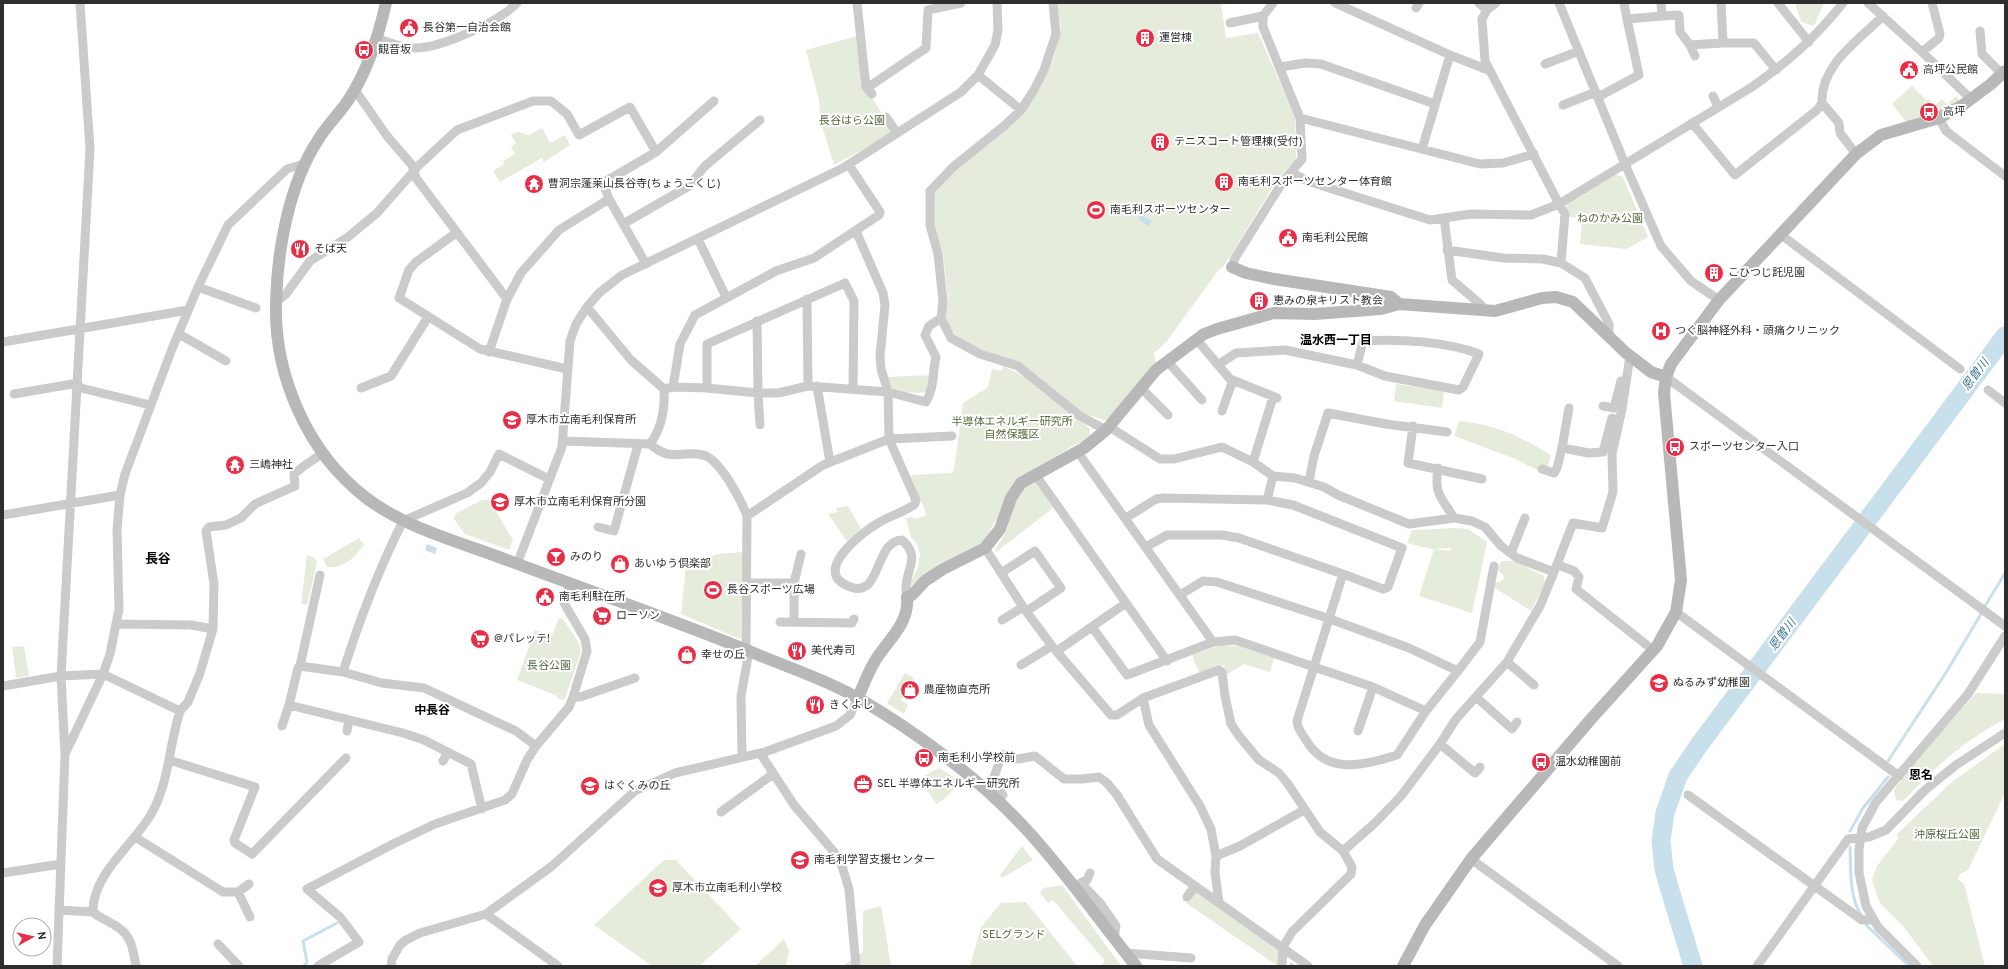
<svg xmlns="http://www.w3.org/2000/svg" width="2008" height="969" viewBox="0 0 2008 969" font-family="Overpass,'Noto Sans JP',sans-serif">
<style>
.green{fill:#e5ecdb}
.water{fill:#c7e0ec}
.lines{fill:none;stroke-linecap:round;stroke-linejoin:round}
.stream{stroke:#c7e0ec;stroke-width:3}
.river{stroke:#c7e0ec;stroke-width:19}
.street{stroke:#cbcbcb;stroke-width:9}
.secondary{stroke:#b8b8b8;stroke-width:12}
.labels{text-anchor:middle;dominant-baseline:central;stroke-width:4;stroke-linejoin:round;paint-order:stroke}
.poi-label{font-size:11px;fill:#2e2e2e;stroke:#fff;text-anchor:start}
.park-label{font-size:11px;fill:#546b3b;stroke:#fff}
.neighbourhood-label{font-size:12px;font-weight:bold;fill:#000;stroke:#fff}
.water-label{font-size:12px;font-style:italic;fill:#3b7592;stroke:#fff}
.quarter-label{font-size:13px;font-weight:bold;fill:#000;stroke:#fff}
</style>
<rect width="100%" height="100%" fill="#fff"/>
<path class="green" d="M1057 3H1221L1226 38 1258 33 1295 116 1296 159 1275 183 1224 266 1217 272 1167 341 1154 353 1156 363 1108 419 1104 420 1081 413 1020 364 980 351 957 336 949 327 944 318 948 300 943 253 934 226V194L936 188 958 166 1021 116 1040 89 1054 57 1061 29Z
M1795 3H1824L1814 26 1801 22Z
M857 36 871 96 893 131 879 141 834 165 821 123 819 100 806 50Z
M1912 86 1927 101 1929 99 1935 105 1942 99 1947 104 1956 96 1960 101 1948 110 1906 122 1892 104Z
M542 128 550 143 565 135 570 145 544 162 542 158 500 182 493 171 504 164 503 161 515 154 511 147 516 143 511 135 517 132 529 135Z
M1616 175 1623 177 1648 237 1626 249 1580 244 1582 218 1569 217 1566 209 1567 204Z
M1003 366 1026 377 1090 429V434L1085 441 1074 445 1016 482 1000 520 995 521 987 537 981 543 937 565 911 586 909 585 918 567 920 553 916 542 911 538 906 518 911 517 916 519 925 516 926 513 911 477 912 475 951 473 954 470 963 403 988 387 992 369 1001 371Z
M931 375 930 391C921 395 897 392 889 386L887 377Z
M1396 384 1444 391 1442 408 1394 401Z
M1459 421C1497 425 1519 436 1551 455L1545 474 1513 458 1454 436Z
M1031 481 1036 482 1053 508 996 552 995 550 1006 532 1016 496Z
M482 500H489L513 540 509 550 465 534 454 519 455 514Z
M848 506 861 529 847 541 828 514 837 512 836 508Z
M1455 528 1468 529 1487 542 1472 613 1419 596 1434 549 1450 551 1451 548 1431 549 1407 543 1412 530Z
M359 538 364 545C354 557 345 569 327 567L323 559Z
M743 552 741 637 740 639 681 614 686 566 718 554Z
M307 555 315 558 317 562 307 605 301 604Z
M1502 561H1514L1544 576 1545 583 1531 611 1495 588V583L1503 580 1504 576 1498 570 1500 563Z
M559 618 563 619 579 643 581 651 565 699 561 700 555 695 517 680 535 630 552 636Z
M1221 645 1238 646 1274 658 1270 672 1244 664 1226 675 1224 665 1200 675 1192 655Z
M24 646 29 676 16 678 12 647Z
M905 673 914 678 901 700 908 705 904 714 887 703Z
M1976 693 2005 694V719C1966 739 1933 769 1903 801L1896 800 1894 790 1916 760Z
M2005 744V793L1968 870 1960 874 1958 879 1964 884 1985 966H1933L1903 926 1880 903 1872 880 1877 866 1899 838 1896 835 1953 781Z
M939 768 955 778 959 784 943 800 936 804C930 794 927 787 915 785L912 782Z
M1022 846 1033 860 1002 878 1000 875Z
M664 860H676L741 929 699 966H652L594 925Z
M1062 885 1121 966H1101L1105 961 1053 900 1048 903 1040 893 1043 888Z
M1196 891 1280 949 1278 966 1186 903Z
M1026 902 1077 966H970L981 927 1001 903Z
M881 906 891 966H842L863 952V911Z
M784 939 789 951 786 966H755Z"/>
<path class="water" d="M1141 215 1152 221 1149 226 1138 220Z
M427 544 437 548 435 554 425 550Z"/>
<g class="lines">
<path class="stream" d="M1985 606 2005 573
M1888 761 1947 671 1981 614
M1850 831 1863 808 1888 777
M1850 847C1851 869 1849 896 1861 915
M1866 925 1909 966
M1291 964 1294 966
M304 966 307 962 303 941 337 923"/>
<path class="river" d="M1693 966 1669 887 1664 869 1661 841 1665 813 1678 776 1699 745 2005 336"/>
<path class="street" d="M857 3 866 87 872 94
M1053 3 1056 34 1044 70 1034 90 1021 110 1004 126 953 167 930 191V225L938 254 943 301 941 318 951 338 980 354 1018 366 1080 416 1106 430
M1335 3 1450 55 1488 70
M1479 3 1487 10
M1496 3 1487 10 1482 19 1485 61 1559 204 1752 87C1789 61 1815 38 1843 3
M1559 3 1625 164 1661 246 1691 281 1719 300
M1624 3 1627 19
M1778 3 1809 42
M1868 3 1922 52 1939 38 1940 34 1932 3
M1416 8 1419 3
M1662 16 1679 15 1680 32 1690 45 1723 43 1721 3
M1230 23 1263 16
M1980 31 1982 54 2002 74
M376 38C389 42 401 48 415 48 441 48 499 22 517 3
M1723 43H1754L1776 70
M1690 45 1695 56
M1922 52 1971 99
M1545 64 1579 51
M1280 67 1305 63 1321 64 1435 104
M978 75 1021 110
M867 88 926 48 928 10 961 3
M355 90 387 136 412 165 414 171 417 167 457 130 533 101H551L567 114 579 135 630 107 656 152 603 183 609 199
M1713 96 1718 107
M1598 97 1639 75 1627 19 1662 16 1661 3
M1822 103 1839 123 1840 133 1856 154
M1563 105 1596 92
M886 117 897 133
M1300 118 1480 164 1503 163 1534 154
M1939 118 1946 131 2005 176
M1692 123 1735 175 1817 110 1822 103C1820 65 1859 40 1883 16
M1422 149 1450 55
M656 152 714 101
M414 171 416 178 507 299
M1291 172 1307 181 1430 220 1471 214 1531 215 1559 204 1565 214 1561 263
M1444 218 1452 280 1480 304 1485 310
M623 224 689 186 705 166 760 120
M856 231 883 293 885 305 880 356 881 369 888 392 926 402C935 386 932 374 936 357L925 335 929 326 941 318
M456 233 416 262 409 270 399 298 480 349 567 369
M1780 234 1960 369
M698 239 726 297
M1447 250 1503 258 1543 259 1561 263 1585 278 1609 324V337
M1232 267 1235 258 1282 183 1302 159 1300 118 1263 27V16L1273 3
M198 287 256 308
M807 299 808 386
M276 302 286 294 310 261 348 237 377 213 414 171
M587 307 631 360 664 389 673 387 707 388 758 393H778L808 386 888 392 889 439 823 465 747 516 746 649 748 657 741 696 742 757
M757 321 758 393 760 425
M179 334 226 361
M1197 340 1230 379 1277 398
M3 342 188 310
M489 352 507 299 521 273 559 230 609 199 646 264
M1167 361 1202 400
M1218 365 1236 353 1285 350 1357 365 1385 376 1459 390 1463 387 1479 354C1446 341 1398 339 1363 341L1357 365
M1666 377 2005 626
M817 386 830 462
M77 387 150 405
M673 387 680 344 695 315 776 271 814 258 879 215 880 212 849 165
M1140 387 1168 415
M361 388 391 376 428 317
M707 388V344L845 283 854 301 853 389
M1988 390 2005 403
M14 394 78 383
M1603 406 1614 408 1621 381
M1222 411 1233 380
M1108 426 1160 459H1174L1222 447 1253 462 1273 476 1295 478 1324 487 1338 495 1409 524 1454 518 1472 521 1485 527 1501 546 1517 558 1554 572 1540 606 1507 662 1456 719 1440 744 1401 796 1375 823 1343 851
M1413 426 1408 463 1482 479
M563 441 650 444C662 428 665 408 664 389
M650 444C672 463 680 450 703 455 720 459 741 500 747 516
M1562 448 1569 408
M1077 451 1213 642
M1253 462 1273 397
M1438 468C1434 496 1441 496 1454 518
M1542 469 1554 473 1557 468 1562 448 1589 453 1603 452 1612 418 1619 420
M1035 474 1167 661
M1309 482 1314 456 1328 413 1386 424 1447 432
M1267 500 1273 476
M3 515 120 495
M598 527 614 531 638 445
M1146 547 1167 535H1222L1239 538 1343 574
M985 548 1023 607 1052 646 1111 715H1117L1143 698 1219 670 1222 672 1225 696 1231 724 1239 736 1259 760 1279 773 1288 784 1320 832 1343 851 1352 867 1351 874 1292 932 1283 947 1282 966
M1511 553 1525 518
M517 564 562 447 570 341 576 324 587 307 599 293 622 275 843 168 961 92 978 75 995 45 998 30 997 3
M1558 565 1574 571 1579 577 1576 589 1653 650
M1554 572 1573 523 1602 528 1613 492 1612 454 1622 409 1630 356
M1001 573 1035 551 1061 588 1027 611
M746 583H794
M1180 595 1203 581 1217 582 1330 619 1409 648 1458 671 1426 711
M907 597C901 572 924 559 902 540 872 541 883 606 844 584 815 568 865 530 880 522 891 515 905 512 915 504L916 500 889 439 952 436
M1676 612 1899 776
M1002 620 1023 607
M780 622 852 623 854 619
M794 622V583L801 554
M116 624 191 625 213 629
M1092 627 1127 675 1213 642 1235 640 1373 687 1426 711 1397 755C1364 765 1327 776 1306 740 1302 734 1297 728 1297 721L1343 574 1383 589 1388 587 1402 548 1293 505 1267 500 1163 498 1156 499 1126 518
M1057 651 1126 603
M1507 662 1534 685
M1021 665 1052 646
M300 666 320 575
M1458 671 1480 642 1494 566
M343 672C359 621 379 569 403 521L467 493 481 483 490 472 499 454 549 479
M3 686 61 676 103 674 180 711C169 745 169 785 150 816 132 846 92 875 93 912
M573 697H580L635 678
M1476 697 1512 729 1517 722
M1143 698 1149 725 1200 806 1211 829 1216 856 1215 872 1219 903
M180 711 188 702 200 673 213 629 214 584 206 531 209 527 226 525 241 518 255 504 295 486 294 474 304 466 323 453
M282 726 289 705
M347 731 349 720
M1358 731 1373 687
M1440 744 1475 773 1480 767
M760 753 794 805 834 852 842 866 849 889 856 966
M65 754 103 674 110 654 119 609 117 530 120 495 125 474 172 349 198 287 228 225 287 169 304 164
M169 760 255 787 234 840 235 843 252 854 346 758
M443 761 448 752
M1003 795 992 783 1002 754 1018 759 1035 756 1064 779H1082L1099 777 1107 783 1117 795 1157 859 1308 966
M1688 795 1862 920H1873
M482 809 471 764 424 740 403 733 289 705 298 668 300 666 343 672 382 683 424 688 516 731 536 746
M721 812 773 774
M135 837 223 892H238L249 884
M1216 856 1240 846 1304 810
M1471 859 1618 966
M3 873 61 864
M1081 883 1101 904 1116 926 1114 938
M1076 885 1087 880 1090 873
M238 892 250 917
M1187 897 1195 886
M59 910 93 912C98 917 103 918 109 922 131 933 132 943 136 966
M486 914 558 966
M218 944 239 966
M1126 953 1191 958
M57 966 65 755 61 676 90 149 80 3
M318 966 359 942 340 917 307 889 393 844 435 824 505 800 512 794 527 760 536 746 569 707 573 697 587 651 585 639 564 603 570 583
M391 966 392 959 400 945 406 940 420 933 486 914 552 866 635 791 675 773 765 752 836 726 850 715 858 698
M1757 966 1848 839 1869 837 1886 830 1925 790 1956 765 2005 733
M1917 966 1878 927 1866 906 1859 873V850L1862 828 1876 802 1968 694 2005 636"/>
<path class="secondary" d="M386 3C378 37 368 70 349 99 340 113 327 125 318 140 289 184 277 251 276 303 274 375 307 452 365 497 404 527 453 540 499 557 586 590 675 620 761 656 793 669 826 680 856 697 914 730 980 779 1025 828 1065 871 1099 920 1136 966
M1232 267 1246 273 1274 279 1391 297 1399 304
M858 698C863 686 868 672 875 661 887 641 910 623 907 597L912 595 925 581 943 569 985 548 1000 529 1011 498 1021 483 1084 448 1106 430 1156 370 1204 334 1217 329 1274 313 1315 314 1381 309 1399 304 1495 311 1542 298 1556 297 1573 302 1625 352 1651 372 1666 377
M1403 966 1425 925 1471 859 1591 719 1657 646 1676 612 1681 580 1664 393 1666 377 1671 364 1719 300 1856 154 1881 135 1939 118 1963 105 1991 84 2005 71"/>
</g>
<defs>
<symbol id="civic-disc" viewBox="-11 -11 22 22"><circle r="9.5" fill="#e82d46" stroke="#fff"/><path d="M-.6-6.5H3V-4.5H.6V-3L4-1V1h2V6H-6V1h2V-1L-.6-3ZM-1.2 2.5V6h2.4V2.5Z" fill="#fff"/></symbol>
<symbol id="building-disc" viewBox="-11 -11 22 22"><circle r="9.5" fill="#e82d46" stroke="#fff"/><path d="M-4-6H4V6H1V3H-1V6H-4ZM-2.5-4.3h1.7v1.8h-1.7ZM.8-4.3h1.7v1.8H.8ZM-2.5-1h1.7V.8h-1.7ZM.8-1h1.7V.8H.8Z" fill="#fff"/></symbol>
<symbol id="bus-disc" viewBox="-11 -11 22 22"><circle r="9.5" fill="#e82d46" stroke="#fff"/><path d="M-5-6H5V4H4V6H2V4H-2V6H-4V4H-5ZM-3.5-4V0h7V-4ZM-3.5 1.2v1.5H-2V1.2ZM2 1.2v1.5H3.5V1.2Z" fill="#fff"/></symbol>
<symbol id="temple-disc" viewBox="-11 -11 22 22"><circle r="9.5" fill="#e82d46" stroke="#fff"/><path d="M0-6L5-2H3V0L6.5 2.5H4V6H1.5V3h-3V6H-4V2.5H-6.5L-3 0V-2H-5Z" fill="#fff"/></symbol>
<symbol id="stadium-disc" viewBox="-11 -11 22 22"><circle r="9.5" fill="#e82d46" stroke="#fff"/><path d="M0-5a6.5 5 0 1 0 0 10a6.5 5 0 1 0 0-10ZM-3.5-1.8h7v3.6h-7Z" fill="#fff"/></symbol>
<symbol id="restaurant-disc" viewBox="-11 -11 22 22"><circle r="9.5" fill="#e82d46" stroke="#fff"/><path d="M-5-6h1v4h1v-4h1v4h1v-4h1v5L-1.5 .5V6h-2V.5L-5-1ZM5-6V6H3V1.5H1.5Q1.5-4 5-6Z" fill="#fff"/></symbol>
<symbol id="hospital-disc" viewBox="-11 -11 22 22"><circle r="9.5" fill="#e82d46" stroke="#fff"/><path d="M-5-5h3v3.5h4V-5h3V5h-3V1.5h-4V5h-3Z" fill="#fff"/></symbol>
<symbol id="school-disc" viewBox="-11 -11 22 22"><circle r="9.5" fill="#e82d46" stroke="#fff"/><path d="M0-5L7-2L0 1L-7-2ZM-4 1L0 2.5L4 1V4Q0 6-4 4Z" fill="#fff"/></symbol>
<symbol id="bar-disc" viewBox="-11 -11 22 22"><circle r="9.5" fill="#e82d46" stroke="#fff"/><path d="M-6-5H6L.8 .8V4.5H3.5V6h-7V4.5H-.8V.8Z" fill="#fff"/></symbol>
<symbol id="shop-disc" viewBox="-11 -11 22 22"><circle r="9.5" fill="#e82d46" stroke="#fff"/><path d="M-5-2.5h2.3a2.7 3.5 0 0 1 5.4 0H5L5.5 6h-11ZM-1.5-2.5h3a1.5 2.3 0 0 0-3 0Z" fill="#fff"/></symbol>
<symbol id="supermarket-disc" viewBox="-11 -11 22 22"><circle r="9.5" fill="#e82d46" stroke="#fff"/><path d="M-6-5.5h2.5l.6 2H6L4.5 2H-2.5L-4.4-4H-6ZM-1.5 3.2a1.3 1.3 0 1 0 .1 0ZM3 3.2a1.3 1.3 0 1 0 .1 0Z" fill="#fff"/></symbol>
<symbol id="office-disc" viewBox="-11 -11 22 22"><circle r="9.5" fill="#e82d46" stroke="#fff"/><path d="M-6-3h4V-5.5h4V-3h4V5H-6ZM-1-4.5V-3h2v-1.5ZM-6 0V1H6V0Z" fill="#fff"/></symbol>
<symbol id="university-disc" viewBox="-11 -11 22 22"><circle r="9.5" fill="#e82d46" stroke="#fff"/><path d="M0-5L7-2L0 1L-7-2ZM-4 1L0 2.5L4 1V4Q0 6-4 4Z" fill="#fff"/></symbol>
</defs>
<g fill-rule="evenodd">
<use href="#civic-disc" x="398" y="17" width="22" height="22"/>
<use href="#building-disc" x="1134" y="27" width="22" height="22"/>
<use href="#bus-disc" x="353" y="39" width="22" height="22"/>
<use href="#civic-disc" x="1898" y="59" width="22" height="22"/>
<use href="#bus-disc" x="1918" y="101" width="22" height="22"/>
<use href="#building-disc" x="1149" y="131" width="22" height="22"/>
<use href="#building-disc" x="1213" y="171" width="22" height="22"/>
<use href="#temple-disc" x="523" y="173" width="22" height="22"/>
<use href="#stadium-disc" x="1085" y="199" width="22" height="22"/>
<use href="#civic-disc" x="1277" y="227" width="22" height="22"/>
<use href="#restaurant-disc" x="289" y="238" width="22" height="22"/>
<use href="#building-disc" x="1703" y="262" width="22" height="22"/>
<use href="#building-disc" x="1248" y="290" width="22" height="22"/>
<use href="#hospital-disc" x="1650" y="320" width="22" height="22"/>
<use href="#school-disc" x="501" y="409" width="22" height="22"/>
<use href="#bus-disc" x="1664" y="436" width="22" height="22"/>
<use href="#temple-disc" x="224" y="454" width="22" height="22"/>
<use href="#school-disc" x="489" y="491" width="22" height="22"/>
<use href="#bar-disc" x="545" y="546" width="22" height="22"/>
<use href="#shop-disc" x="609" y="553" width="22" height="22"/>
<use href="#stadium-disc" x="702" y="579" width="22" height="22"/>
<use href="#civic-disc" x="534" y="586" width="22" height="22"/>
<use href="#supermarket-disc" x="591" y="605" width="22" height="22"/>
<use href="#supermarket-disc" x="469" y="628" width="22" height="22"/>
<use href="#restaurant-disc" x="786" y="640" width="22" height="22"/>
<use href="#shop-disc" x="676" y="644" width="22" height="22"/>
<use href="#school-disc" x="1648" y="672" width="22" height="22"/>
<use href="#shop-disc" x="899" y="679" width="22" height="22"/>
<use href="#restaurant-disc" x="804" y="694" width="22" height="22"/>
<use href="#bus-disc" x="913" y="747" width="22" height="22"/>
<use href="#bus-disc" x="1530" y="751" width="22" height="22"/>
<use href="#office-disc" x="852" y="773" width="22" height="22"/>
<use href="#school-disc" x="579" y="775" width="22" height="22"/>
<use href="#university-disc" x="789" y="849" width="22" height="22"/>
<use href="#school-disc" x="647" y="877" width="22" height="22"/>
</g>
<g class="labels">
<g class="poi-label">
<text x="423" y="28">長谷第一自治会館</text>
<text x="1159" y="38">運営棟</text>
<text x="378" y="50">観音坂</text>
<text x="1923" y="70">高坪公民館</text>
<text x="1943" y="112">高坪</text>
<text x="1174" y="142">テニスコート管理棟(受付)</text>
<text x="1238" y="182">南毛利スポーツセンター体育館</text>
<text x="548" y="184">曹洞宗蓬莱山長谷寺(ちょうこくじ)</text>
<text x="1110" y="210">南毛利スポーツセンター</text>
<text x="1302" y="238">南毛利公民館</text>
<text x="314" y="249">そば天</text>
<text x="1728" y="273">こひつじ託児園</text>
<text x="1273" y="301">恵みの泉キリスト教会</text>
<text x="1675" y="331">つぐ脳神経外科・頭痛クリニック</text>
<text x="526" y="420">厚木市立南毛利保育所</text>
<text x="1689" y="447">スポーツセンター入口</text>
<text x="249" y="465">三嶋神社</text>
<text x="514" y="502">厚木市立南毛利保育所分園</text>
<text x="570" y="557">みのり</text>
<text x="634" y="564">あいゆう倶楽部</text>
<text x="727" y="590">長谷スポーツ広場</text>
<text x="559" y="597">南毛利駐在所</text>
<text x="616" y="616">ローソン</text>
<text x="494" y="639">@パレッテ!</text>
<text x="811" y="651">美代寿司</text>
<text x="701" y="655">幸せの丘</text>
<text x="1673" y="683">ぬるみず幼稚園</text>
<text x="924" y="690">農産物直売所</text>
<text x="829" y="705">きくよし</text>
<text x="938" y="758">南毛利小学校前</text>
<text x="1555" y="762">温水幼稚園前</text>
<text x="877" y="784">SEL 半導体エネルギー研究所</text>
<text x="604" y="786">はぐくみの丘</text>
<text x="814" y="860">南毛利学習支援センター</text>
<text x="672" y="888">厚木市立南毛利小学校</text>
</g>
<g class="park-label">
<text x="852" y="121">長谷はら公園</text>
<text x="1610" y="219">ねのかみ公園</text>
<text x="1012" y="422">半導体エネルギー研究所<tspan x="1012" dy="13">自然保護区</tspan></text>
<text x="549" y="666">長谷公園</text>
<text x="1947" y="835">沖原桜丘公園</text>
<text x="1014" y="935">SELグランド</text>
</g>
<g class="neighbourhood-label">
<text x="1336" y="341">温水西一丁目</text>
<text x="432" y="711">中長谷</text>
<text x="1921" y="776">恩名</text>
</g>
<g class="water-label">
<text transform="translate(1976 375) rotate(-53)">恩曽川</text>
<text transform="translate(1783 635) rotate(-53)">恩曽川</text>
</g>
<g class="quarter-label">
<text x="158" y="560">長谷</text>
</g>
</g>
<rect width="2008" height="969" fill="none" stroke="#2e2e2e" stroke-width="8"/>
<g transform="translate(32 937) rotate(82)"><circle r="19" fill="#ffffff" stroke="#ababab"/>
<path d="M0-3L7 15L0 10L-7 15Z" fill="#e82d46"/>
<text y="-6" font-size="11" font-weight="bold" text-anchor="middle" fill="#2e2e2e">N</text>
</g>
</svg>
